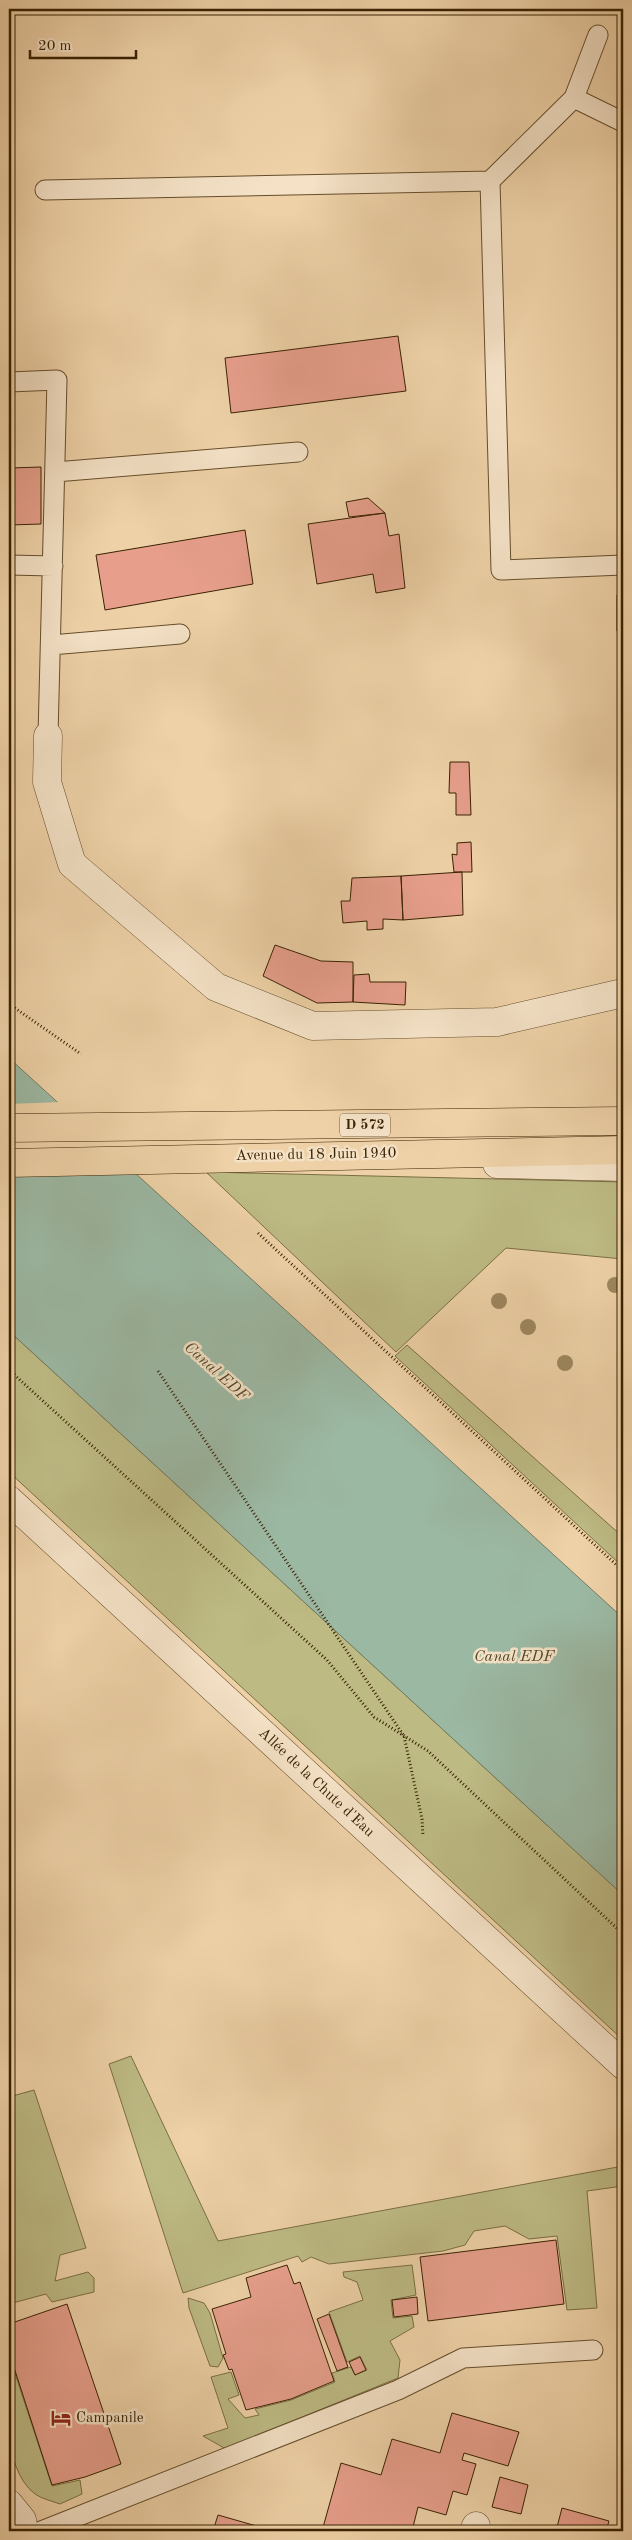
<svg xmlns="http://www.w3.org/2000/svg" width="632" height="2540" viewBox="0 0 632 2540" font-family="'Old Standard TT',serif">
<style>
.green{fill:#bdba84;stroke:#7b6e43}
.water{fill:#9bb8a3;stroke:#747c63}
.pier{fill:#eed1a7}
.building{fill:#e79f8c;stroke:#392202}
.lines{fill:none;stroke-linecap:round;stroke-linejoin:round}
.lane-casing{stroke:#664e2b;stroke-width:21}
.street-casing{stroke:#664e2b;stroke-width:29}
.primary-casing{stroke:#392202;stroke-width:29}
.path{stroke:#392202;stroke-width:3;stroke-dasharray:1 2.5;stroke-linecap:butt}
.lane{stroke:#f4e1c6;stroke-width:19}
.street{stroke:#f4e1c6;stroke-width:28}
.primary{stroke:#eed1a7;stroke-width:28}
.tree{fill:#9d865e}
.labels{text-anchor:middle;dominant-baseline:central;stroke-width:5;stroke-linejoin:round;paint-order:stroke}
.shield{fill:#f4e1c6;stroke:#715b3d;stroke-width:1}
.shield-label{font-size:14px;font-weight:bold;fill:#392202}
.street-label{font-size:15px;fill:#392202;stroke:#f4e1c6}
.poi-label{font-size:15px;fill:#392202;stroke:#f4e1c6;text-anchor:start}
.water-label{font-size:16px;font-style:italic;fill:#52482a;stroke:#f4e1c6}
</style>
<rect width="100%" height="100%" fill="#eed1a7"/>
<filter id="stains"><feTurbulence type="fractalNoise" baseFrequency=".004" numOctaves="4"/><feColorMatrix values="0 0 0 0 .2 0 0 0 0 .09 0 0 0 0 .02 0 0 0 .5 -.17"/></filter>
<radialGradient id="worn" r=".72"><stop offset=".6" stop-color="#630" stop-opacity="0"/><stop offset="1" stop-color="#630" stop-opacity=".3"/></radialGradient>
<path class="green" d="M206 1172 623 1182V1259L506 1248 396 1352Z
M9 1331 623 1895V2040L9 1472Z
M407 1345 623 1537V1567L395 1356Z
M131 2056 218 2241 623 2166V2186L587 2191 597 2308 567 2310 557 2236 529 2239 505 2226 474 2231 465 2245 443 2251 329 2264 311 2257 302 2262 298 2256 183 2293 109 2064Z
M34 2090 86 2248 60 2255 55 2281 88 2272 94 2278V2292L52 2302 46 2294 9 2304V2097Z
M412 2265 416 2295 391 2300 393 2318 412 2316 414 2327 390 2341 400 2360 398 2378 258 2435 231 2452 203 2436 228 2428 211 2377 231 2372 239 2395 228 2399 245 2418 259 2415 255 2409 291 2400 335 2382 332 2373 351 2367 355 2375 367 2370 360 2356 347 2362 329 2312 363 2300 357 2282 344 2277 343 2272Z
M188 2298 204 2303 210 2313 223 2358 218 2367 210 2366 189 2308Z
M9 2355 52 2486 80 2480 82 2494 60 2504C52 2501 42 2499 35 2494 0 2467 9 2396 9 2355Z"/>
<path class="water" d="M9 1058 623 1618V1895L9 1331Z"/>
<path class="pier" d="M61 1102 136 1171 9 1173V1104Z"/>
<path class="building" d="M398 336 406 391 231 413 225 358Z
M41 467V524L9 525V468Z
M368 498 385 513 349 517 346 502Z
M385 513 389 536 399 534 405 588 376 593 373 574 317 584 308 524Z
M245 530 253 584 105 610 96 555Z
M617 595H623V631H617Z
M450 762H469L471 815H456V793H449Z
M471 842 472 872H454L452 854 457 855V843Z
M462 872 463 915 403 920 401 876Z
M401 876 403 920 383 919V929L367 930V921L343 923 341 901H350L352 878Z
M275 945 321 961 353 962V1002L317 1003 263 976Z
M369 974 370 982H406L405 1005 353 1002 354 975Z
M556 2240 564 2304 428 2321 420 2257Z
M287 2265 294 2284 300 2282 334 2381 291 2399 246 2410 232 2369 229 2370 223 2355 226 2354 212 2309 251 2297 246 2278Z
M417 2297 418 2314 394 2317 392 2300Z
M67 2304 121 2464 85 2477 52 2485 9 2352V2324Z
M329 2314 348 2367 337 2371 317 2319Z
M360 2357 366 2370 355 2375 349 2362Z
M452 2413 519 2432 508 2466 464 2453 462 2460 476 2464 467 2495 453 2491 446 2515 418 2507 412 2531H322L341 2463 381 2475 392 2439 440 2453Z
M500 2477 528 2485 521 2514 492 2507Z
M562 2508 609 2521 606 2531H556Z
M218 2515 274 2531H213Z"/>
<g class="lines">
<defs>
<path id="lane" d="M574 98 598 35
M623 122 574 98 490 181 501 570 623 565
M45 190 490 181
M9 382 57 380 48 736
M55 472 298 452
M9 565 53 566
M51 645 180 634
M41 2531 398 2390 463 2358 593 2350"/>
<path id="street" d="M48 736 47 782 72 864 216 987 313 1026 497 1022 623 993
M497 1164 623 1167
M9 1500 623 2065
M9 2504 22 2520 24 2531
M474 2531 476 2526"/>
<path id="primary" d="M9 1128 623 1121
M9 1163 623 1150"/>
</defs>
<use href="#lane" class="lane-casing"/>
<use href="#street" class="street-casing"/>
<use href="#primary" class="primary-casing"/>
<path class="path" d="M9 1004 81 1054
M258 1233 623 1571
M9 1370 327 1660 374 1717 428 1751 623 1934
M158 1371 404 1736 422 1819 423 1836"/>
<use href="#lane" class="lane"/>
<use href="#street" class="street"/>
<use href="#primary" class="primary"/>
</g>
<g class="tree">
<circle cx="615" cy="1285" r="8"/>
<circle cx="499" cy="1301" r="8"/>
<circle cx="528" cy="1327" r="8"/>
<circle cx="565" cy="1363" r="8"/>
</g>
<defs>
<symbol id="hotel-bare" viewBox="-9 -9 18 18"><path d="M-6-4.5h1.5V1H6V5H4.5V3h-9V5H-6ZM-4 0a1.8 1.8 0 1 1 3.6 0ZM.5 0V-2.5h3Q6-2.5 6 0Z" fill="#8f2418" stroke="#f4e1c6" stroke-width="2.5" paint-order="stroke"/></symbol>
</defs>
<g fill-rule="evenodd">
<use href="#hotel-bare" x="47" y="2404" width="28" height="28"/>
</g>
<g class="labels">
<rect class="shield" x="340" y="1113.5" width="50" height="23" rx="4"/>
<g class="shield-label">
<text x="365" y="1125">D 572</text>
</g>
<g class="street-label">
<text transform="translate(316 1155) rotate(-1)">Avenue du 18 Juin 1940</text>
<text transform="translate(316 1783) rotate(43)">Allée de la Chute d'Eau</text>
</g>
<g class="poi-label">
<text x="76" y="2418">Campanile</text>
</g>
<g class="water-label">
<text transform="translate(216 1372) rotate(42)">Canal EDF</text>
<text x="514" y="1657">Canal EDF</text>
</g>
</g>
<rect width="632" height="2540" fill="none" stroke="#eed1a7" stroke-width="30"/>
<rect x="10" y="10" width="612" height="2520" fill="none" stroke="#392202" stroke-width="2.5"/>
<rect x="15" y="15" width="602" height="2510" fill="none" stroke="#392202"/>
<path d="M30 50v8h106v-8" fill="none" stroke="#392202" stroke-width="2.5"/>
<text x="38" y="50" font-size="15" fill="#392202" stroke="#f4e1c6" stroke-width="4" paint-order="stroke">20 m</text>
<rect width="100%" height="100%" filter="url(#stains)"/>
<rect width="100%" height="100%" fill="url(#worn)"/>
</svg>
